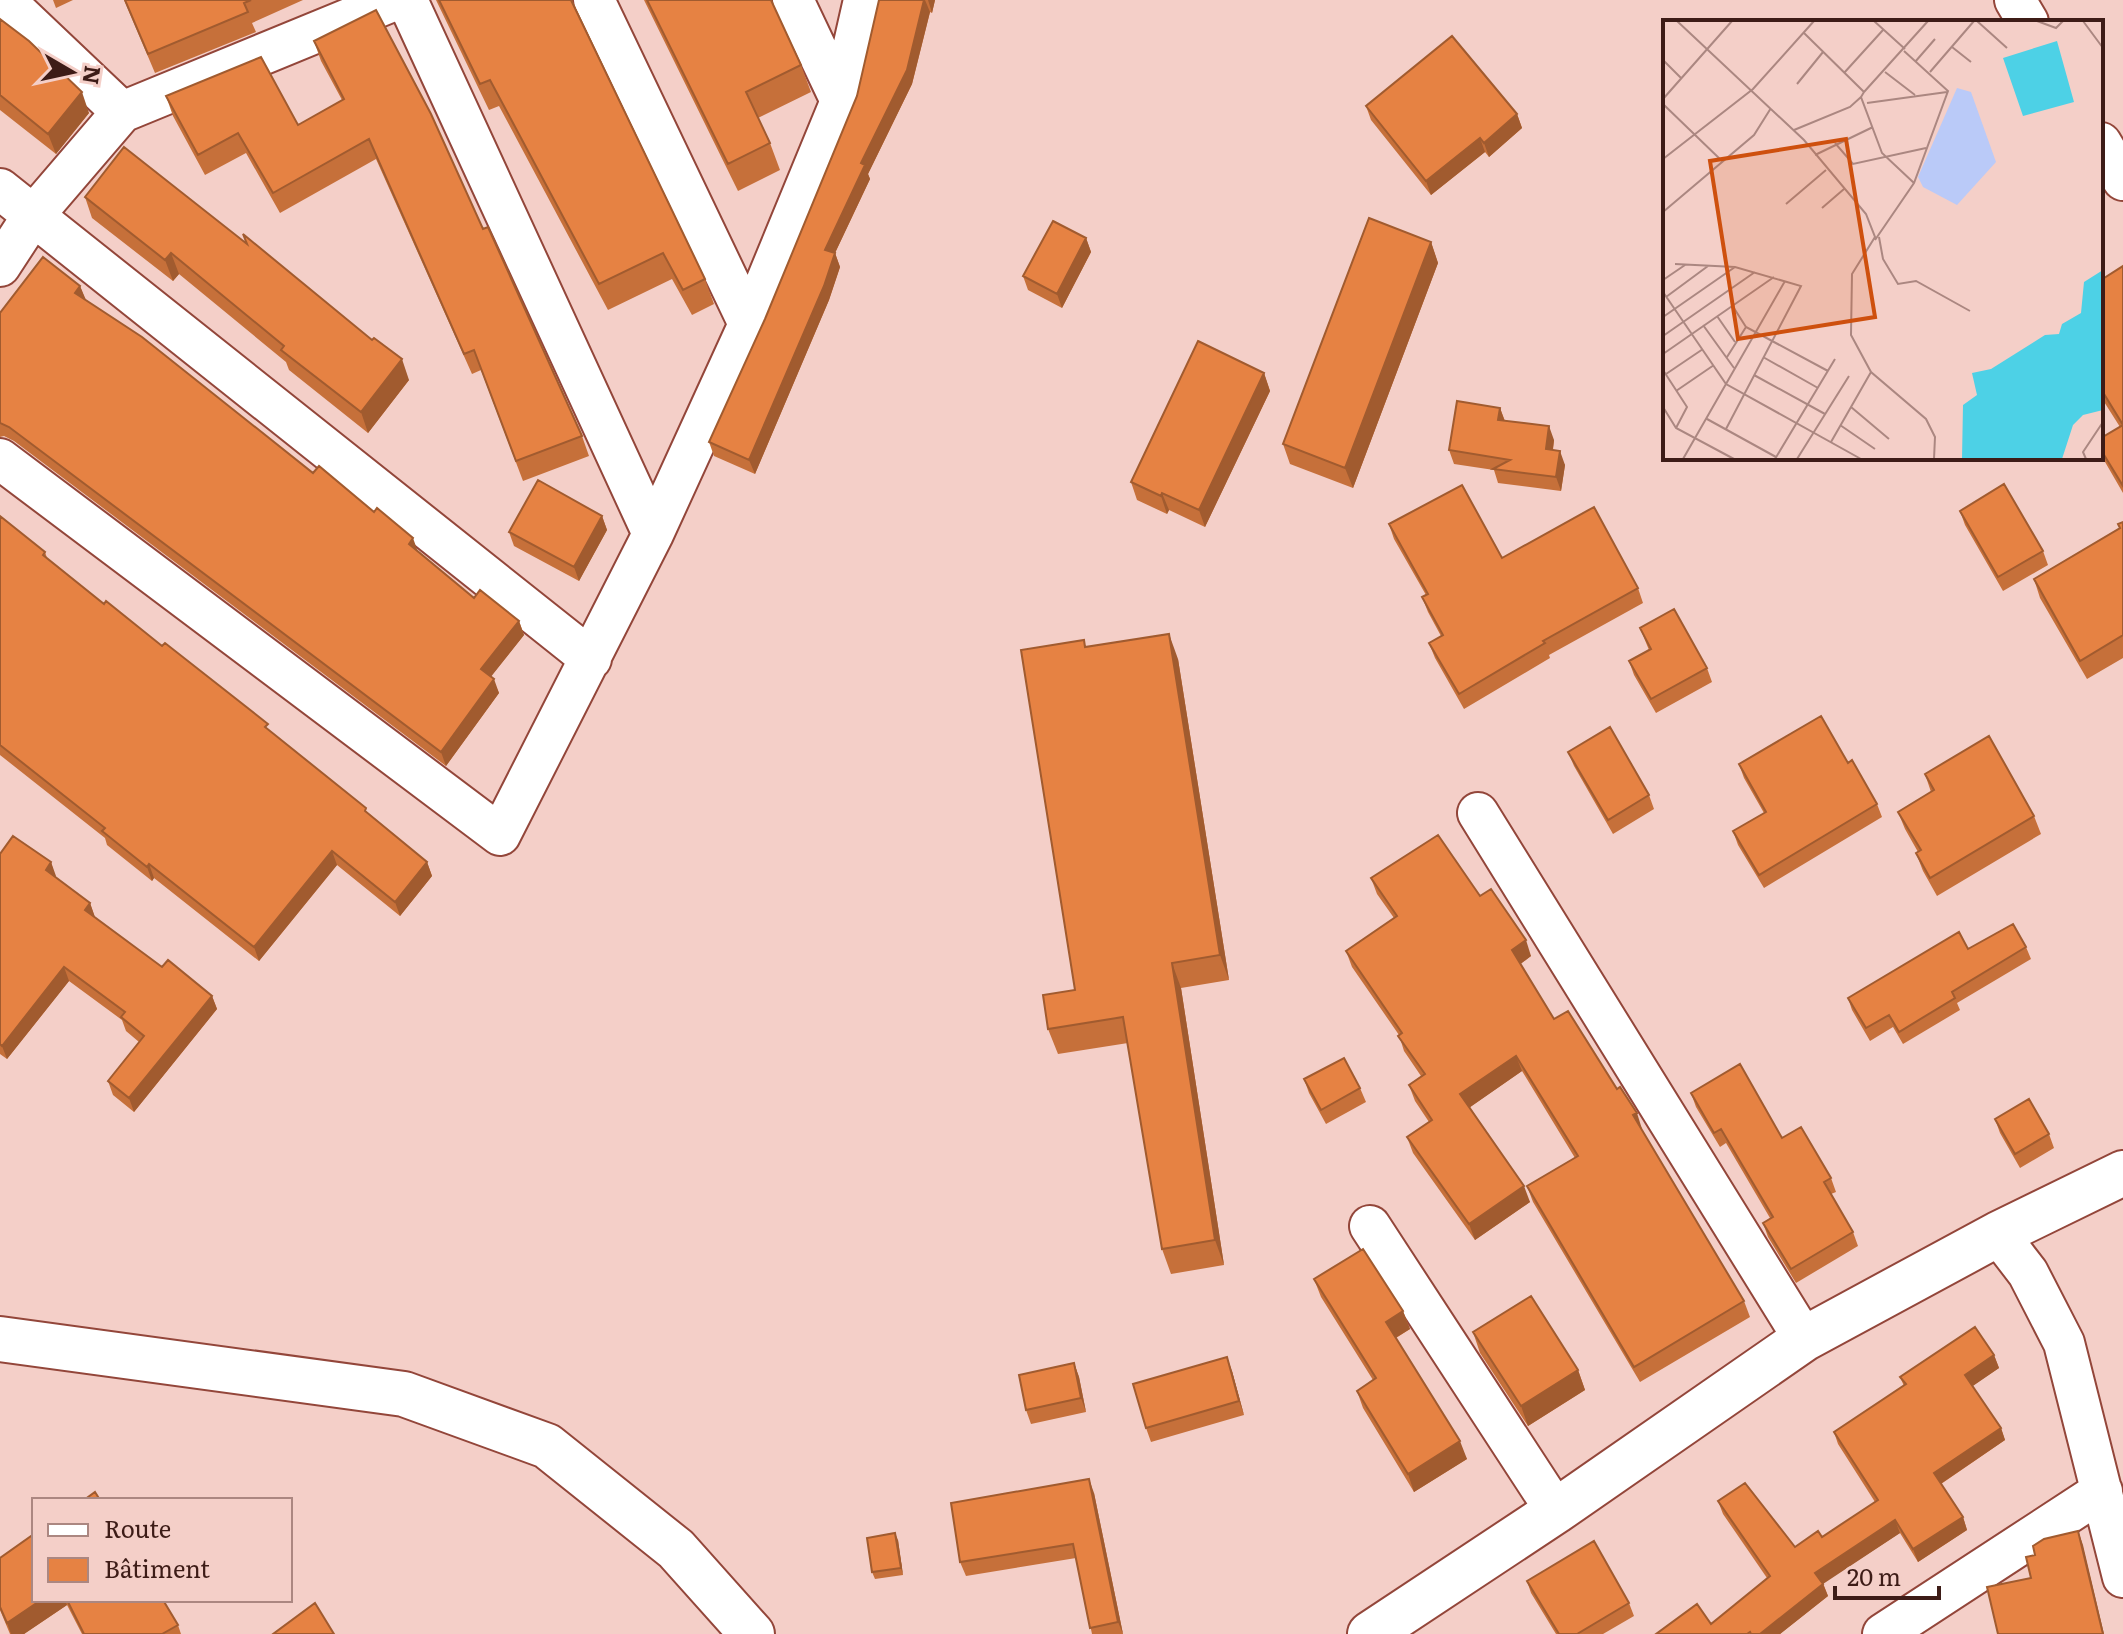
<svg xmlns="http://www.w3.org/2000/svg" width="2123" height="1634" viewBox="0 0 2123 1634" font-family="Literata,serif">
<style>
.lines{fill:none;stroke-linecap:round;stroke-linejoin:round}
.minor-casing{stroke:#93463a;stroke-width:44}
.tertiary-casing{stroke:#93463a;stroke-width:48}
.minor{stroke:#fff;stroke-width:40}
.tertiary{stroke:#fff;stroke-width:44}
.wall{fill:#c6703a}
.shaded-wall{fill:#a15b2f}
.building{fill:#e68243;stroke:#a15b2f;stroke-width:2}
.inset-road{fill:none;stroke:#ab8781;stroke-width:2}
.view{fill:#ce500e;fill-opacity:0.15;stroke:#ce500e;stroke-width:4}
.inset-edge{fill:none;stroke:#3d1c17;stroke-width:4}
</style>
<rect width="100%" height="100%" fill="#f4cfc8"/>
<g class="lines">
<defs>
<path id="minor" d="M4 0 122 112
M407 0 653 534
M594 0 749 324
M793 0 841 101
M2015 0 2028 22
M2101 143 2123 180
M0 189 591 659
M0 266 32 217 122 112 395 0
M0 459 500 835 653 534 749 324 841 101 864 0
M1478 813 1804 1339
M1370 1226 1556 1511
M1998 1234 2028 1273 2064 1343 2123 1577
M1883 1634 2102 1491"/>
<path id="tertiary" d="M0 1339 404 1394 547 1446 676 1549 752 1634
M1370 1634 1556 1511 1804 1339 1998 1234 2123 1173"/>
</defs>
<use href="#minor" class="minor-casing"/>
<use href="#tertiary" class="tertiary-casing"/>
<use href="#minor" class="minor"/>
<use href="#tertiary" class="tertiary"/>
</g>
<path class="wall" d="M53 0H73L56 8Z
M124 0H303L252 23 256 32 155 73Z
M436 0H572L705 279 714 304 692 315 672 279 608 310 499 106 489 110Z
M644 0H771L801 65 811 92 758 118 770 143 780 170 738 191Z
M879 0H935L932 13 930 12 912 84 868 174 870 179 835 253 840 267 829 300 755 474 714 456 709 442 765 319 857 96Z
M0 19 89 113 56 154 0 110Z
M314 41 483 229 582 436 589 456 523 481 481 370 472 374 376 159 280 213 246 153 205 175 173 116 166 96 298 125 342 100 321 61Z
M1366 106 1517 114 1522 128 1489 157 1485 152 1431 195 1371 120Z
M85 197 409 380 368 433 289 370 286 362 179 274 173 281 92 218Z
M1086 238 1091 252 1062 308 1028 290 1023 276Z
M1431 242 1438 263 1353 488 1290 464 1283 444Z
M2123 266V493L2101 455V438L2120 427 2101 397V280Z
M80 286 85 299 313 473 418 551 474 598 519 621 524 635 491 676 499 693 446 766 14 441 4 436 0 437V313Z
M1264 373 1270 391 1205 527 1169 510 1167 514 1137 500 1131 482Z
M1500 408 1505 421 1554 440 1553 450 1565 465 1561 491 1498 483 1494 470 1454 464 1449 450Z
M1960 511 2043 551 2048 565 2003 591 1965 525Z
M0 516 45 552 47 558 104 604 270 731 427 862 432 876 400 916 337 865 259 961 154 878 152 881 107 845 105 838 0 755Z
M602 516 607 530 579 581 514 546 509 532Z
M2123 522V658L2087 679 2040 598 2034 579 2120 528Z
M1389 524 1502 558 1638 588 1643 603 1549 655 1550 658 1464 709 1435 658 1429 643 1441 636 1428 612 1422 597 1426 595 1394 539Z
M1640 628 1707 668 1712 682 1656 713 1634 675 1629 661 1649 650Z
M1086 647 1178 659 1229 980 1181 988 1224 1265 1171 1274 1162 1249 1128 1043 1058 1054 1048 1029 1075 990Z
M1568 752 1649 795 1654 809 1613 834 1574 766Z
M1848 763 1877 804 1882 817 1764 888 1738 845 1733 831 1764 813 1744 778 1739 764Z
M1925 774 2034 816 2041 834 1937 896 1923 871 1916 853 1918 852 1905 829 1898 812 1931 792Z
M0 854 51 862 55 877 90 903 95 918 162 967 212 996 217 1009 134 1112 113 1095 108 1081 139 1042 126 1031 122 1020 69 981 7 1059 0 1054Z
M1371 878 1480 896 1531 956 1520 964 1554 1019 1642 1129H1641L1744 1301 1750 1317 1640 1382 1533 1202 1527 1186 1575 1158 1522 1071 1470 1107 1530 1202 1475 1240 1413 1153 1407 1137 1429 1122 1415 1101 1409 1085 1421 1076 1404 1051 1399 1035 1352 967 1346 951 1394 918 1377 894Z
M2026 947 2031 959 1957 1003 1960 1010 1903 1044 1893 1027 1870 1041 1852 1010 1848 998 1968 949Z
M1304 1079 1360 1088 1366 1102 1326 1124 1309 1093Z
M1691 1093 1782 1138 1831 1178 1836 1192 1831 1194 1853 1232 1858 1246 1796 1283 1768 1237 1763 1223 1770 1218 1726 1143 1720 1147 1696 1107Z
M1995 1119 2049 1134 2054 1148 2020 1168 2000 1133Z
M1314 1279 1403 1311 1410 1329 1396 1338 1467 1459 1414 1492 1363 1408 1357 1391 1373 1380 1321 1297Z
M1473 1332 1578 1370 1585 1390 1528 1426 1480 1353Z
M1994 1355 1999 1368 1972 1386 2001 1428 2005 1440 1941 1484 1963 1517 1967 1530 1918 1562 1900 1533 1823 1583 1828 1596 1780 1634H1656L1711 1624 1767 1578 1723 1514 1718 1501 1795 1547 1822 1537 1875 1502 1838 1444 1834 1432 1904 1386 1900 1377Z
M1074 1363 1079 1377 1086 1412 1031 1424 1026 1410Z
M1232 1371 1244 1415 1151 1442 1146 1428Z
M1094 1493 1123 1634H1092L1076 1558 966 1576 960 1562Z
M898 1540 903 1575 875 1579 872 1572Z
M0 1558 34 1600H163L178 1625 181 1634H82L67 1605 24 1634H10L0 1610Z
M1527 1581 1629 1603 1634 1616 1603 1634H1556L1531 1593Z"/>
<path class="shaded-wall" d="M924 0H925L930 12 912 84 868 174 870 179 835 253 840 267 829 300 755 474 749 460 825 250 861 163Z
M928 0H935L932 13Z
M82 92 89 113 56 154 48 134Z
M1517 114 1522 128 1489 157 1484 143Z
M1480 138 1485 152 1431 195 1426 181Z
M1086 238 1091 252 1062 308 1057 294Z
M1431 242 1438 263 1353 488 1345 468Z
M171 253 179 274 173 281 165 260Z
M80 286 86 300 75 293Z
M402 359 409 380 368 433 361 412Z
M1264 373 1270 391 1205 527 1199 510Z
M1500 408 1505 422 1498 420Z
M1549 426 1554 440 1551 463 1546 449Z
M1560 451 1565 465 1561 491 1556 477Z
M1162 493 1169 510 1167 514 1161 496Z
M602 516 607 530 579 581 574 567Z
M413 538 418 552 409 544Z
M519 621 524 635 486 683 481 669Z
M1169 634 1178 659 1229 980 1220 955Z
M494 679 499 693 446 766 441 752Z
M332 851 337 865 259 961 254 947Z
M51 862 56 876 51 884 46 870Z
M427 862 432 876 400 916 395 902Z
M149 864 154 878 152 881 147 867Z
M90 903 95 917 90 924 85 910Z
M1526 940 1531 956 1518 966 1512 950Z
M1172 963 1181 988 1224 1265 1215 1240Z
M64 967 69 981 7 1059 2 1046Z
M212 996 217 1009 134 1112 129 1098Z
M1516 1056 1522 1071 1466 1110 1460 1094Z
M1637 1113 1642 1129 1639 1131 1633 1115Z
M1524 1186 1530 1202 1475 1240 1469 1224Z
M1403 1311 1410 1329 1392 1340 1386 1322Z
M1994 1355 1999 1368 1970 1388 1965 1375Z
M1227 1357 1232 1371 1244 1415 1239 1401Z
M1074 1363 1079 1377 1086 1412 1081 1398Z
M1578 1370 1585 1390 1528 1426 1521 1406Z
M2001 1428 2005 1440 1939 1485 1934 1473Z
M1460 1441 1467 1459 1414 1492 1408 1474Z
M1089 1479 1094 1493 1123 1634 1118 1622Z
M1963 1517 1967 1530 1918 1562 1913 1549Z
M1895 1520 1900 1533 1820 1586 1815 1573Z
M2078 1531 2083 1545 2104 1634H2103Z
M895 1533 898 1540 903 1575 901 1568Z
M1823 1584 1828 1596 1780 1634H1760Z
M41 1600H65L67 1605 24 1634H11L7 1623Z"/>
<path class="building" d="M125 0H251L244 3 248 12 148 54Z
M439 0H571L705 279 683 290 663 253 599 284 490 80 480 84Z
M647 0H771L801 65 746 92 770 143 728 164Z
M879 0H924L907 70 861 163 865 165 825 250 835 253 824 286 749 460 709 442 765 319 857 96Z
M376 10 431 114 483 229 488 227 582 436 516 461 474 350 464 354 369 139 273 193 238 133 198 155 166 96 261 57 298 125 344 99 314 41Z
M0 19 29 41 82 92 48 134 0 95Z
M1452 36 1517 114 1484 143 1480 138 1426 181 1366 106Z
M124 147 247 244 243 234 372 340 374 338 402 359 361 412 281 350 284 346 171 253 165 260 85 197Z
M1369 218 1431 242 1345 468 1283 444Z
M1053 221 1086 238 1057 294 1023 276Z
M43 257 80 286 75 293 142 337 313 473 319 466 374 512 377 508 413 538 409 544 474 598 480 590 519 621 481 669 494 679 441 752 9 427 0 423V313Z
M2123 266V425L2101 389V280Z
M1198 341 1264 373 1199 510 1162 493 1161 496 1131 482Z
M1457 401 1500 408 1498 420 1549 426 1546 449 1560 451 1556 477 1493 469 1510 460 1449 450Z
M2123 425V486L2101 450V438Z
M538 480 602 516 574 567 509 532Z
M2004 484 2043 551 1998 577 1960 511Z
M1462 485 1502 558 1594 507 1638 588 1543 641 1545 643 1459 694 1429 643 1443 635 1422 597 1428 594 1389 524Z
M0 516 45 552 43 555 104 604 106 601 162 646 165 643 268 724 265 727 366 808 365 811 427 862 395 902 332 851 254 947 149 864 147 867 102 831 105 828 0 745Z
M2123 522V635L2080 661 2034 579 2120 528 2118 524Z
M1674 609 1707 668 1651 699 1629 661 1651 649 1640 628Z
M1169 634 1220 955 1172 963 1215 1240 1162 1249 1123 1017 1048 1029 1043 995 1075 990 1021 650 1084 640 1085 647Z
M1821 716 1848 763 1852 760 1877 804 1759 875 1733 831 1766 812 1739 764Z
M1610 727 1649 795 1608 820 1568 752Z
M1989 736 2034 816 1930 878 1916 853 1921 850 1898 812 1934 790 1925 774Z
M1438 835 1480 896 1491 889 1526 940 1512 950 1554 1019 1568 1011 1617 1089 1620 1087 1637 1113 1633 1115 1744 1301 1634 1367 1527 1186 1578 1156 1516 1056 1460 1094 1524 1186 1469 1224 1407 1137 1432 1120 1409 1085 1425 1074 1398 1036 1402 1033 1346 951 1397 916 1371 878Z
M13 836 51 862 46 870 90 903 85 910 162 967 168 960 212 996 129 1098 108 1081 144 1036 121 1017 125 1012 64 967 2 1046 0 1044V854Z
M2013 924 2026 947 1952 992 1955 998 1899 1032 1889 1015 1866 1028 1848 998 1959 932 1968 949Z
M1344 1058 1360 1088 1321 1110 1304 1079Z
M1740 1064 1782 1138 1801 1127 1831 1178 1824 1182 1853 1232 1791 1269 1763 1223 1773 1217 1721 1129 1714 1133 1691 1093Z
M2029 1099 2049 1134 2015 1154 1995 1119Z
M1363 1249 1403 1311 1386 1322 1460 1441 1408 1474 1357 1391 1376 1378 1314 1279Z
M1531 1296 1578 1370 1521 1406 1473 1332Z
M1975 1327 1994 1355 1965 1375 2001 1428 1934 1473 1963 1517 1913 1549 1895 1520 1815 1573 1823 1584 1760 1634H1751L1750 1632 1747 1634H1656L1697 1604 1711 1624 1770 1576 1718 1501 1745 1483 1795 1547 1818 1531 1822 1537 1878 1500 1834 1432 1906 1384 1900 1377Z
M1227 1357 1239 1401 1146 1428 1133 1384Z
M1074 1363 1081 1398 1026 1410 1019 1375Z
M1089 1479 1118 1622 1090 1628 1073 1544 960 1562 951 1503Z
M95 1492 100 1500H84Z
M2078 1531 2103 1634H1998L1987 1587 2031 1578 2026 1557 2035 1555 2033 1546 2044 1539Z
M895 1533 901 1568 872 1572 867 1538Z
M34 1534V1600H41L7 1623 0 1607V1558Z
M1594 1541 1629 1603 1577 1634H1559L1527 1581Z
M67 1600H163L178 1625 162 1634H84Z
M315 1603 334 1634H273Z"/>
<g transform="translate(1663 20)">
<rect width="440" height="440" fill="#f4cfc8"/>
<path d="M294 68 308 72 333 142 294 185 260 167 255 157Z" fill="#bacaf8"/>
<path d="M394 21 411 82 360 96 340 38ZM440 250V390L420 395 410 405 399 439H299L300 385 314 375 309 353 328 349 382 315 396 314 399 304 418 293 421 262Z" fill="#4dd1e6"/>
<path class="inset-road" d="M14 1 141 120 203 194 212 217 189 254 188 315 208 352 263 399 272 417 271 439M211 1 242 29M314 1 344 28M374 1 393 8 400 1M420 1 440 28M141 13 201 72 198 77 219 133 251 163M289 27 308 42M0 40 18 58M252 42 272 19M222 52 252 75M267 52 311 1M181 53 220 10M134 64 160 32M201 72 265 1M0 79 69 1M204 83 284 72M0 84 59 141M131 110 187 87 198 77M172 123 190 144 263 128M152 135 210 107M0 139 90 69 151 1M123 184 163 150M159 188 181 169M0 192 91 115 108 88M216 217 220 239 235 264 253 261 307 291M212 220 251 163 285 71 241 31M12 244 72 247 138 266 63 409M0 260 22 245M0 272 63 364 198 439M3 277 45 246M69 285 83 307 165 351M54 296 72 322M0 297 72 247M40 305 71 348M0 316 92 252M0 334 111 257M64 337 83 307M100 337 155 368M0 350 24 387 13 408M3 354 40 329M91 355 162 394M13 371 51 345M0 387 13 408 71 439M188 387 226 419M44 399 113 437M177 405 212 429M168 422 208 352M20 439 122 261M112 439 172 339M134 439 186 356M423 439 420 432 440 402"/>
<path class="view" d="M183 119 212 297 75 319 47 141Z"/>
<rect width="440" height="440" class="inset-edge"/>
</g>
<rect x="32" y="1498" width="260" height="104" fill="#f4cfc8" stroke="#ab8781" stroke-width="2"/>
<rect x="48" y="1524" width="40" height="12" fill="#ffffff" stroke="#ab8781" stroke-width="2"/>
<text x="104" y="1538" font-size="24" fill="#3d1c17">Route</text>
<rect x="48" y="1558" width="40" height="24" fill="#e68243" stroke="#ab8781" stroke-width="2"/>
<text x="104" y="1578" font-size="24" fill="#3d1c17">Bâtiment</text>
<g transform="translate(72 72) rotate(99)" stroke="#f4cfc8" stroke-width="6" paint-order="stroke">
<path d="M0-6L14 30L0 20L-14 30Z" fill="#3d1c17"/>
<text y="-12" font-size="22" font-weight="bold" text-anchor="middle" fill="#3d1c17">N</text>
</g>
<path d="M1835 1586v12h104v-12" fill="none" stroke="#3d1c17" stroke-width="4"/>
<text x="1847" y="1586" font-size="24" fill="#3d1c17" stroke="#f4cfc8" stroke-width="6" paint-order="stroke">20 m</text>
</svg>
